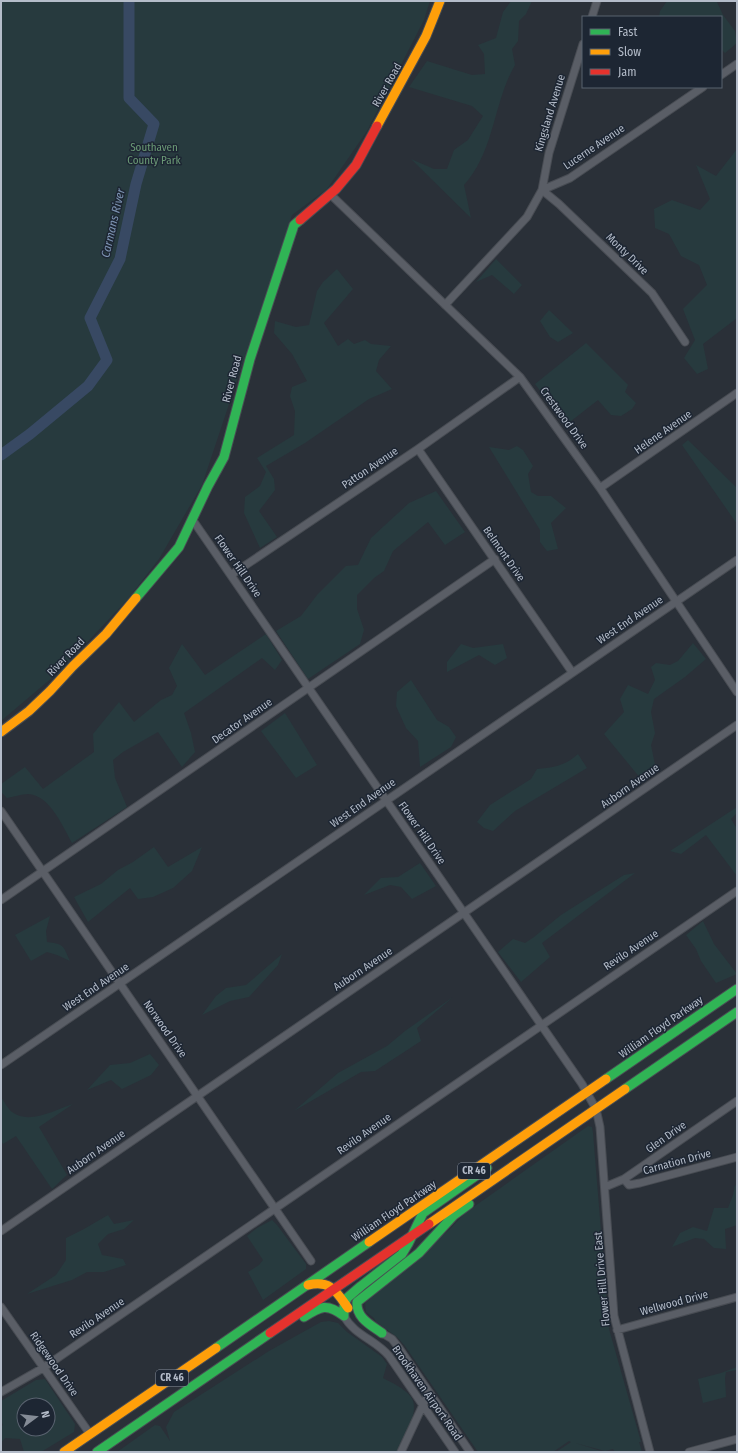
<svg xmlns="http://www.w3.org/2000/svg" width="738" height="1453" viewBox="0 0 738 1453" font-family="'Fira Sans Condensed',sans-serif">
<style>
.green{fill:#273a3e;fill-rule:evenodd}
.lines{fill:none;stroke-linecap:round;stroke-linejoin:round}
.river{stroke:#384963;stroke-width:11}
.street-casing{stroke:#484c53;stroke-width:9}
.fast-casing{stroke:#484c53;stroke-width:11}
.slow-casing{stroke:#484c53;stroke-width:11}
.jam-casing{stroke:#484c53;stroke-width:11}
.street{stroke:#5a5e66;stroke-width:7}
.fast{stroke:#30b455;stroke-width:9}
.slow{stroke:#ff9f0a;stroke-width:9}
.jam{stroke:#e5322d;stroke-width:9}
.labels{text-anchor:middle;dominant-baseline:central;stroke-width:3;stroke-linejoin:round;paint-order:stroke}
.shield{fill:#1d2633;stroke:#878f9c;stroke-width:1}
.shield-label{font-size:10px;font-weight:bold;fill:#b4bcc9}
.street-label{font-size:11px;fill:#b4bcc9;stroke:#1d2633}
.park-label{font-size:11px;fill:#6b9a76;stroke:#1d2633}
.water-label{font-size:12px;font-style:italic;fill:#7c92b1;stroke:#1d2633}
</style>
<rect width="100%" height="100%" fill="#2a3038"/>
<path class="green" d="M1 1H430L424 20 367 131 327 189 292 215 202 485 159 559 127 600 60 671 1 721Z
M511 1H532L526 14 519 21 518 41 512 49 515 65C493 103 495 151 464 185L471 218 411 159 434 169H447L454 150 468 140 483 116 472 106 409 87 427 61 472 75 485 74 484 54 478 45 496 38 503 12Z
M667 1H723L717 2 723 15 735 31 737 43 725 53 721 49V17H659L660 11Z
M737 149V318L703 344 708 369 697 374 684 358 695 340 683 309 707 285 699 265 681 256 669 234 655 228 654 209 672 200 700 210 710 199 696 165 716 176Z
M496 259 522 285 514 294 492 275 476 282Z
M337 269 353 289 324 323 338 346 348 339 354 344 365 340 371 344 391 346 379 360 376 371 392 389 369 399 305 443 266 466 274 479 275 490 259 511 277 537 260 548 244 513 245 497 260 486 266 472 257 458 294 435 295 411 290 396 292 387 307 381 292 354 274 333 275 321 296 327 309 325 317 291 323 282Z
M549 310 573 333 558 342 550 337 540 321Z
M586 343 628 385 625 392 636 403 632 409 621 416 611 415 598 400 566 425 535 384Z
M688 440 737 488V524L682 445Z
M517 446 523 450 533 466 528 474 531 492 538 496H551L566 508 551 523 558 549 547 551 540 542V530L489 447 509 450Z
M436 491 465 532 445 545 428 522 393 551 384 571 374 578 357 595V609L364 630 360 644 308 679 276 631 301 616 317 595 346 566 358 565 371 538 409 503Z
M266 634 282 660 275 670 262 658 184 713 191 733 195 752 182 767 158 732 123 752 113 760 115 778 127 807 72 843C63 827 50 795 28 794 22 794 13 797 7 798L1 792V784L25 767 43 789 94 752 93 734 119 702 134 722 161 700 172 695 177 686 169 668 182 644 205 675Z
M693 643 706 659 685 677 654 699 651 712 655 733 651 745 656 770 641 779 604 734 624 712 620 699 628 685 648 694 655 680 651 667 656 663 670 665 678 661Z
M461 644 473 648 503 644 507 658 495 665 479 655 447 672V662Z
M411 680 437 720 449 727 456 737 451 747 420 767 418 741 406 728 396 706 397 692Z
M285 713 317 765 296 778 261 731Z
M578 754 587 768 515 811 493 831 484 828 477 822 490 805 531 779 537 769C555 767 565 766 578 754Z
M737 807V813L731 819 737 829V876L706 835 681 854 670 851Z
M154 847 168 867 202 847 192 871 173 888 153 897 138 899 130 888 88 922 74 897 101 884 118 870 133 862Z
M420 863 436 886 412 899 401 887 390 885 364 895 381 878 398 877Z
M635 873 542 943 550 957 521 982 498 952 513 939 525 943 534 937 561 915 624 875Z
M50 916 46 931 47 942C65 944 63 946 70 961L57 955 47 952 31 961 15 935Z
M703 921 714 944 737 974 716 983 701 961 696 949 686 935Z
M282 954 278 965 249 997 230 1001 202 1015 216 996 226 988 246 985Z
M453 997 417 1028 421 1041 375 1071 361 1072 294 1111 338 1073 387 1046 405 1031Z
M150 1054 159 1065 151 1075 122 1089 111 1080 87 1090 110 1065 130 1063Z
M1 1097C4 1101 8 1109 12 1112 29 1125 55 1110 73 1104L39 1127 67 1175 52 1189 16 1136 3 1144 1 1141Z
M588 1126 592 1127 593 1133 609 1329 641 1442H639L642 1452H615L613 1449 605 1451 575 1443 604 1452H556L571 1442 569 1441 553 1452H478L405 1346 397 1337 376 1322 374 1318 366 1312 365 1303 450 1229 465 1213Z
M735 1185 737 1187V1225L725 1229 726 1249 714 1248 704 1239 695 1238 672 1247 680 1233 693 1227 707 1231 714 1208H728L733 1195Z
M108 1215 114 1224 134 1220 124 1229 108 1234 98 1244 102 1255 123 1259 126 1265 104 1272H87L72 1280 27 1294 56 1275 66 1260V1238L84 1229Z
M272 1220 277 1225 306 1264V1269L263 1300 248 1272 259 1265 263 1260 247 1236 257 1228Z
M329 1321 338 1323 347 1332 382 1357 387 1364 383 1378C392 1383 404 1388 411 1397 421 1411 403 1439 397 1452H117L155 1425 160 1426 170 1441 166 1427 174 1412 269 1351 321 1322Z
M737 1367V1370L726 1372 725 1378 726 1397 703 1403 698 1379 721 1373Z
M45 1379 75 1424 74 1432 41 1452H24L20 1439 5 1438 1 1443V1427L3 1425 1 1421V1401L36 1380ZM24 1405H48V1429H24Z"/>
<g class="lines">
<path class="river" d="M1 455 30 434 88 386 107 360 90 318 120 259 136 184 154 124 129 98V1"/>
<defs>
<path id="street" d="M592 17 597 1
M583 44 549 153 542 190 559 204 652 293 685 342
M721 75 737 64
M330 194 520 377 600 488 737 692
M445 305 527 217 542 190 570 178 703 87
M418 449 572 672
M600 488 737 393
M192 519 582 1084 596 1109 600 1127 614 1316 650 1452
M231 575 418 449 520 377
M1 811 311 1261
M1 900 495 559
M1 1065 737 560
M624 1179 629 1185 640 1183 737 1157
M605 1187 624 1179 737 1101
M1 1231 737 725
M1 1307 90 1434
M344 1316C354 1335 376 1340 389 1356L455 1452
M617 1330 737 1297
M382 1333 392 1339 399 1348 470 1452
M1 1392 43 1368 737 891
M401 1452 429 1392
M689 1452 737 1439"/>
<path id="fast" d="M136 598 179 547 208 486 224 457 250 359 294 225 300 220
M606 1079 737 989
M625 1089 737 1012
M344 1316V1306L347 1298 361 1286 402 1254 408 1244 423 1213 487 1168
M304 1317C321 1306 327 1303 344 1316
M382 1333C371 1325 356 1318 357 1302L419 1253 454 1215 469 1204
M216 1348 369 1242
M97 1452 270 1333"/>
<path id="slow" d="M377 126 426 36 440 1
M1 732 29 711 50 691 73 666 106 634 136 598
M429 1224 625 1089
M369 1242 606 1079
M308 1285C331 1280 336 1291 348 1308
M64 1452 216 1348"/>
<path id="jam" d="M300 220 336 189 356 165 377 126
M270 1333 429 1224"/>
</defs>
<use href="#street" class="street-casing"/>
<use href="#fast" class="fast-casing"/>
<use href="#slow" class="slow-casing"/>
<use href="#jam" class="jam-casing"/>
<use href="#street" class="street"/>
<use href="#fast" class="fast"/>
<use href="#slow" class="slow"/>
<use href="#jam" class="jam"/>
</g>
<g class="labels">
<g class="shield">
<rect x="458" y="1163" width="32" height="16" rx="3"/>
<rect x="156" y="1370" width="32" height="16" rx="3"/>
</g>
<g class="shield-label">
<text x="474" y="1171">CR 46</text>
<text x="172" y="1378">CR 46</text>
</g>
<g class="street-label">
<text transform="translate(387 85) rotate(-61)">River Road</text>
<text transform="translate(550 113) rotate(-73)">Kingsland Avenue</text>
<text transform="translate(594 147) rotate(-34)">Lucerne Avenue</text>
<text transform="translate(627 254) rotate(44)">Monty Drive</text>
<text transform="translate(232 379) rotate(-75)">River Road</text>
<text transform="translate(564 418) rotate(54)">Crestwood Drive</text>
<text transform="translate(663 432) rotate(-35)">Helene Avenue</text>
<text transform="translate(370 468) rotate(-34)">Patton Avenue</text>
<text transform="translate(504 554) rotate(55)">Belmont Drive</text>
<text transform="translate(238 566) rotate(55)">Flower Hill Drive</text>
<text transform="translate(630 620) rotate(-34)">West End Avenue</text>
<text transform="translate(66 657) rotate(-46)">River Road</text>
<text transform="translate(242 721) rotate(-35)">Decator Avenue</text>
<text transform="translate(630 786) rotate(-35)">Auborn Avenue</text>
<text transform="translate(363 803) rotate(-35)">West End Avenue</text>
<text transform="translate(422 833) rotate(55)">Flower Hill Drive</text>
<text transform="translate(631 950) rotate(-34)">Revilo Avenue</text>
<text transform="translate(363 969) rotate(-34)">Auborn Avenue</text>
<text transform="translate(96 987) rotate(-34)">West End Avenue</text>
<text transform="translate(661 1027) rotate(-35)">William Floyd Parkway</text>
<text transform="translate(165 1029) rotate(55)">Norwood Drive</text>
<text transform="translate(364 1134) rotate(-35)">Revilo Avenue</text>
<text transform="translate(666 1137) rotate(-35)">Glen Drive</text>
<text transform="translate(96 1152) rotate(-35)">Auborn Avenue</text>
<text transform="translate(677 1162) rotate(-15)">Carnation Drive</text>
<text transform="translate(394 1211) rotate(-34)">William Floyd Parkway</text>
<text transform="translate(602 1279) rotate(-95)">Flower Hill Drive East</text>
<text transform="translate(674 1303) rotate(-15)">Wellwood Drive</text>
<text transform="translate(97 1318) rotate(-34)">Revilo Avenue</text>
<text transform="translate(54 1364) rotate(55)">Ridgewood Drive</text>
<text transform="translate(427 1393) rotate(55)">Brookhaven Airport Road</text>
</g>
<g class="park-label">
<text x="154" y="147">Southaven<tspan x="154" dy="13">County Park</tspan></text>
</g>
<g class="water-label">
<text transform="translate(113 223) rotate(-77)">Carmans River</text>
</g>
</g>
<rect width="738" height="1453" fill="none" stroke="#b4bcc9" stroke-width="4"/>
<rect x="582" y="16" width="140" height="72" fill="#1d2633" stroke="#59626f"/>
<rect x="590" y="29" width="20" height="6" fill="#30b455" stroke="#59626f"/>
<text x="618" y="36" font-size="12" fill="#b4bcc9">Fast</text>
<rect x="590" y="49" width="20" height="6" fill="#ff9f0a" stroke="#59626f"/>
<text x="618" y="56" font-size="12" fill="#b4bcc9">Slow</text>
<rect x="590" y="69" width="20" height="6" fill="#e5322d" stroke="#59626f"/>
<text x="618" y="76" font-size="12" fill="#b4bcc9">Jam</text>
<g transform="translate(36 1417) rotate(75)"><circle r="19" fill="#1d2633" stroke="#59626f"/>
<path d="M0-3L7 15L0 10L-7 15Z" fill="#848b96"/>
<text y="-6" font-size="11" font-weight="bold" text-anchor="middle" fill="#b4bcc9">N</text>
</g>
</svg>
